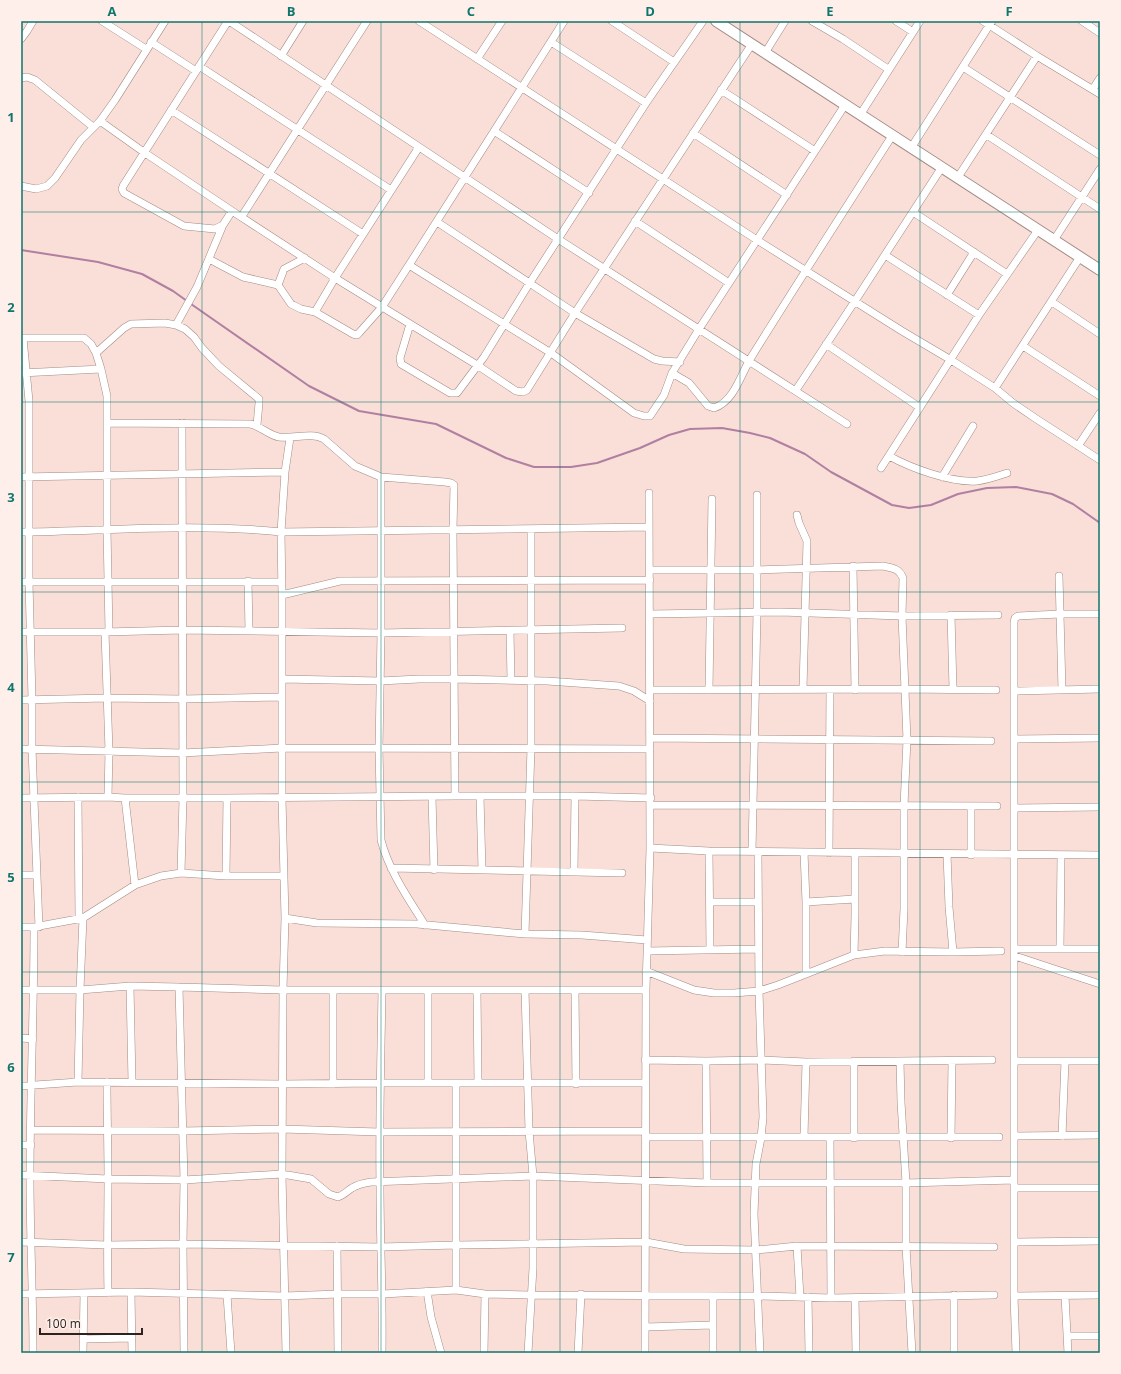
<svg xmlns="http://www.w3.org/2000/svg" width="1121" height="1374" viewBox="0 0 1121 1374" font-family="'Open Sans',sans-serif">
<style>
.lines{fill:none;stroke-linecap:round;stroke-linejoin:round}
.stream{stroke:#b17fa2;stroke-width:2}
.street-casing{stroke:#a28b84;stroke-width:8}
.secondary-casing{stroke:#a28b84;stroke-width:12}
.street{stroke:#fff;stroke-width:7}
.secondary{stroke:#fff;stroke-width:10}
.grid{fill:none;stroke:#0f766e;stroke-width:1;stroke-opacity:0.55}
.neatline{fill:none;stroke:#0f766e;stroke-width:1.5}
.grid-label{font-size:13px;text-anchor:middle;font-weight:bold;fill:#0f766e}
</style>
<rect width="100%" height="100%" fill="#f9dfd7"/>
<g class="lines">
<path class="stream" d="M21 250 98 262 142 274 173 291 187 301
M191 304 309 386 359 411 436 424 506 458 534 467H571L597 463 640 448 669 435 690 429 722 428 750 433 770 438 805 454 831 472 892 505 909 508 931 505 958 494 987 488 1016 487 1052 494 1073 504 1100 523"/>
<defs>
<path id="street" d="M102 21 146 49
M228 21 123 186 122 189 124 193 184 226 215 229 223 225 232 211
M229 21 558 239 847 424
M419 21 757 240 902 331 951 360 995 388 1013 403 1035 418 1100 460
M612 21 674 62
M812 21 843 39 888 69
M896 21 913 32
M983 21 1037 56 1100 94
M1082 21 1100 33
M21 39 27 31 33 21
M151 42 196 71
M551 42 646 103
M765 53 785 21
M281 56 303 21
M477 59 502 21
M199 66 391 190
M963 67 1100 155
M21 78 27 77 35 80 93 127
M1093 89 1100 78
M721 90 815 151
M171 110 363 234
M860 115 920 21
M100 121 145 153 232 211 335 278 477 365 516 391 523 392 527 390 575 313 752 44
M494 131 589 193
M693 133 787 195
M987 135 1100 209
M911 148 992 21
M958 177 1037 56
M21 186 36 189 47 186 55 178 81 140 100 121 115 100 165 21
M913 212 1007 274
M242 216 367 21
M635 221 729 283
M437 222 575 313 654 359 662 361 680 362
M1054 240 1100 169
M885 255 979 315
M209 259 243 277 278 285 291 304 301 309 315 312 353 334 357 335 359 333 382 307 409 265 564 21
M409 265 551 353 634 413 644 416H650L664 395 672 373 699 329 845 105
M278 285 284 269 305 258
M947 295 974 252
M1052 302 1100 334
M315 312 335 278 419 147
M410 324 400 358 401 364 450 393H457L484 357 529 284 646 103 703 21
M176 325 197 287 223 225
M21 338H84L91 344 96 353 101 369 107 396V529L109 632
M23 338 29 401V582L32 699V749L39 927
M826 344 919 407
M1023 346 1100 396
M96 353 124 328 131 324 165 323 176 325 185 329 194 337 202 348 219 366 259 399V403L257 425
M21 373 101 369
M672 373 689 383 708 406 714 408C735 401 741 373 752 356 798 282 845 209 892 136
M995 388 1080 257
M796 390 855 301 942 167
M107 423 250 424C261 426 268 435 279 437 294 439 311 432 324 439L355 466 381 477 445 482 451 483 454 485 453 530 455 796
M1078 446 1100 413
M889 456C911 468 951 483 977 481 987 480 998 476 1007 473
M881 468 979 315 1038 230
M21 477 285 472
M381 477V633L379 749 381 840C389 871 408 898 425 925
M942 477 973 426
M797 515 799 523 807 541 803 689
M21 532C107 531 195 523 281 532L649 527
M853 566 855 690
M650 570H757L883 566C892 568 899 568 903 578L902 616 907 740 904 806V909L902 952
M1059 576 1062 690
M248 581 249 631
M21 582H282
M282 595 340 581 650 580
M650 614 780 612 902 616 998 615
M951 615 953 689
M510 631 511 680
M21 632H105L182 630 381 633 622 628
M105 632 109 751 108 797
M283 679 380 681 419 679H454L547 681 619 686 634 691 650 701
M650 690 906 689 996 690
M709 690 712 499
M1015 691 1100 689
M21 700 107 698 182 699 282 697
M650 738 991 741
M1015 739 1100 738
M21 749 182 753 282 748 650 749
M480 796 482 870
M78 797 79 918
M432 797 434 870
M21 798 108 797 125 798H227L455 796H575L651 798
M125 798 135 885
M651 805 997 806
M1015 808 1100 807
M650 848 709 851 1100 855
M709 851 710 950
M752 852 757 613V495
M758 852 759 991 763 1117 761 1138 756 1164 754 1214 760 1353
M804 852 806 902V974
M829 853 830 690
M947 854 949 907 953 952
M971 855V806
M391 868 622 873
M574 872 575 796
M181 873 183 798 182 423
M21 875H36
M226 876 227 798
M710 902H758
M806 902 855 899
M285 918 317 923 417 924 525 934 582 935 647 940
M21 927H34L83 918 135 885 161 876 181 873 226 876H283
M525 934 531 748V529
M1014 949H1100
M1060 949 1061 855
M647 951 758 949
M854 955 855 916V853
M1015 956 1100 984
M646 971 694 990 714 993H734L759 991 778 985 854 955 885 951 953 952 1001 951
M130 986 132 1082
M179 987 184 1180 183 1244 184 1353
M21 990H80L130 986 179 987 283 990H646
M333 990V1084
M382 990C381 1055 379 1120 380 1185 380 1241 383 1297 382 1353
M525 990 529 1131 533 1176V1268L528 1353
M477 991 478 1083
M575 991 576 1084
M21 1038 33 1039
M645 1060 706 1061 761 1060 806 1062 992 1060
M706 1061 707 1183
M854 1061V1138
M900 1061 901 1102 906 1183V1246L912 1353
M1014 1061H1100
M78 1082 80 990 83 918
M107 1082C107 1115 108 1147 108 1180 108 1217 107 1255 108 1293
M428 1083V991
M21 1086 78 1082 282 1084 380 1083H645
M31 1130 183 1131 282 1129 379 1132 645 1131
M1014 1136 1100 1135
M1062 1136 1065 1061
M645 1137H999
M804 1137 806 1062
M830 1137 831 1298
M951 1138 952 1061
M21 1145H31
M21 1175 108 1179 184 1180 282 1174 311 1179 329 1194 338 1197C344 1195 347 1191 352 1188 358 1184 364 1183 371 1182L533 1176 707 1183H906L1014 1180
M1014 1188H1100
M21 1242 107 1245 183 1244 380 1247 457 1245 646 1242 684 1249 756 1250 797 1246 994 1247
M1014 1242 1100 1241
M337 1246 338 1353
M797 1246 800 1297
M456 1290V1083
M427 1291 431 1317 441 1353
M131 1292 132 1353
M21 1294 131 1292 284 1296 338 1294H383L456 1290 485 1294 530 1295 758 1296 831 1298 994 1295
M227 1295 231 1353
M954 1295V1353
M1014 1296 1100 1295
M1065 1296 1068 1353
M808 1297 809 1353
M855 1298 856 1353
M645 1327 713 1325
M1067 1336H1100
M83 1339 132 1338
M33 1353C33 1294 30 1236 30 1177 30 1094 34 1011 34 927
M83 1353 84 1293
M286 1353 282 1174 283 990 285 918 282 798V595L281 532 285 472 290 438
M484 1353 485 1294
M578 1353 581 1294
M645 1353 646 990 650 848 649 493
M713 1353V1296
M1016 1353 1014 1296V622L1015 618 1018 616 1060 614H1100"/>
<path id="secondary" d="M716 21 1100 270"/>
</defs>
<use href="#street" class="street-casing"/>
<use href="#secondary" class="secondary-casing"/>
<use href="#street" class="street"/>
<use href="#secondary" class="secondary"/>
</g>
<path class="grid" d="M202 21V1353M381 21V1353M560 21V1353M740 21V1353M920 21V1353M21 212H1100M21 402H1100M21 592H1100M21 782H1100M21 972H1100M21 1162H1100"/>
<rect width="1121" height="1374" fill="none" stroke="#feefea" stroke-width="44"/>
<path d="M40 1328v6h102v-6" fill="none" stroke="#2c2320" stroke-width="2"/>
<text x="46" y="1328" font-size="12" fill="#2c2320" stroke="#feefea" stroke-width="3" paint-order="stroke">100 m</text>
<rect x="22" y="22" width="1077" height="1330" class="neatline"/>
<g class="grid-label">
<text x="112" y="16">A</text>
<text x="291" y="16">B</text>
<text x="471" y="16">C</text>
<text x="650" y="16">D</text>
<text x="830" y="16">E</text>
<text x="1009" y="16">F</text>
<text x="11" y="122">1</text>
<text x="11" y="312">2</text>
<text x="11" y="502">3</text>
<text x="11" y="692">4</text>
<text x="11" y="882">5</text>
<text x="11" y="1072">6</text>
<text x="11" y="1262">7</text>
</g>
</svg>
